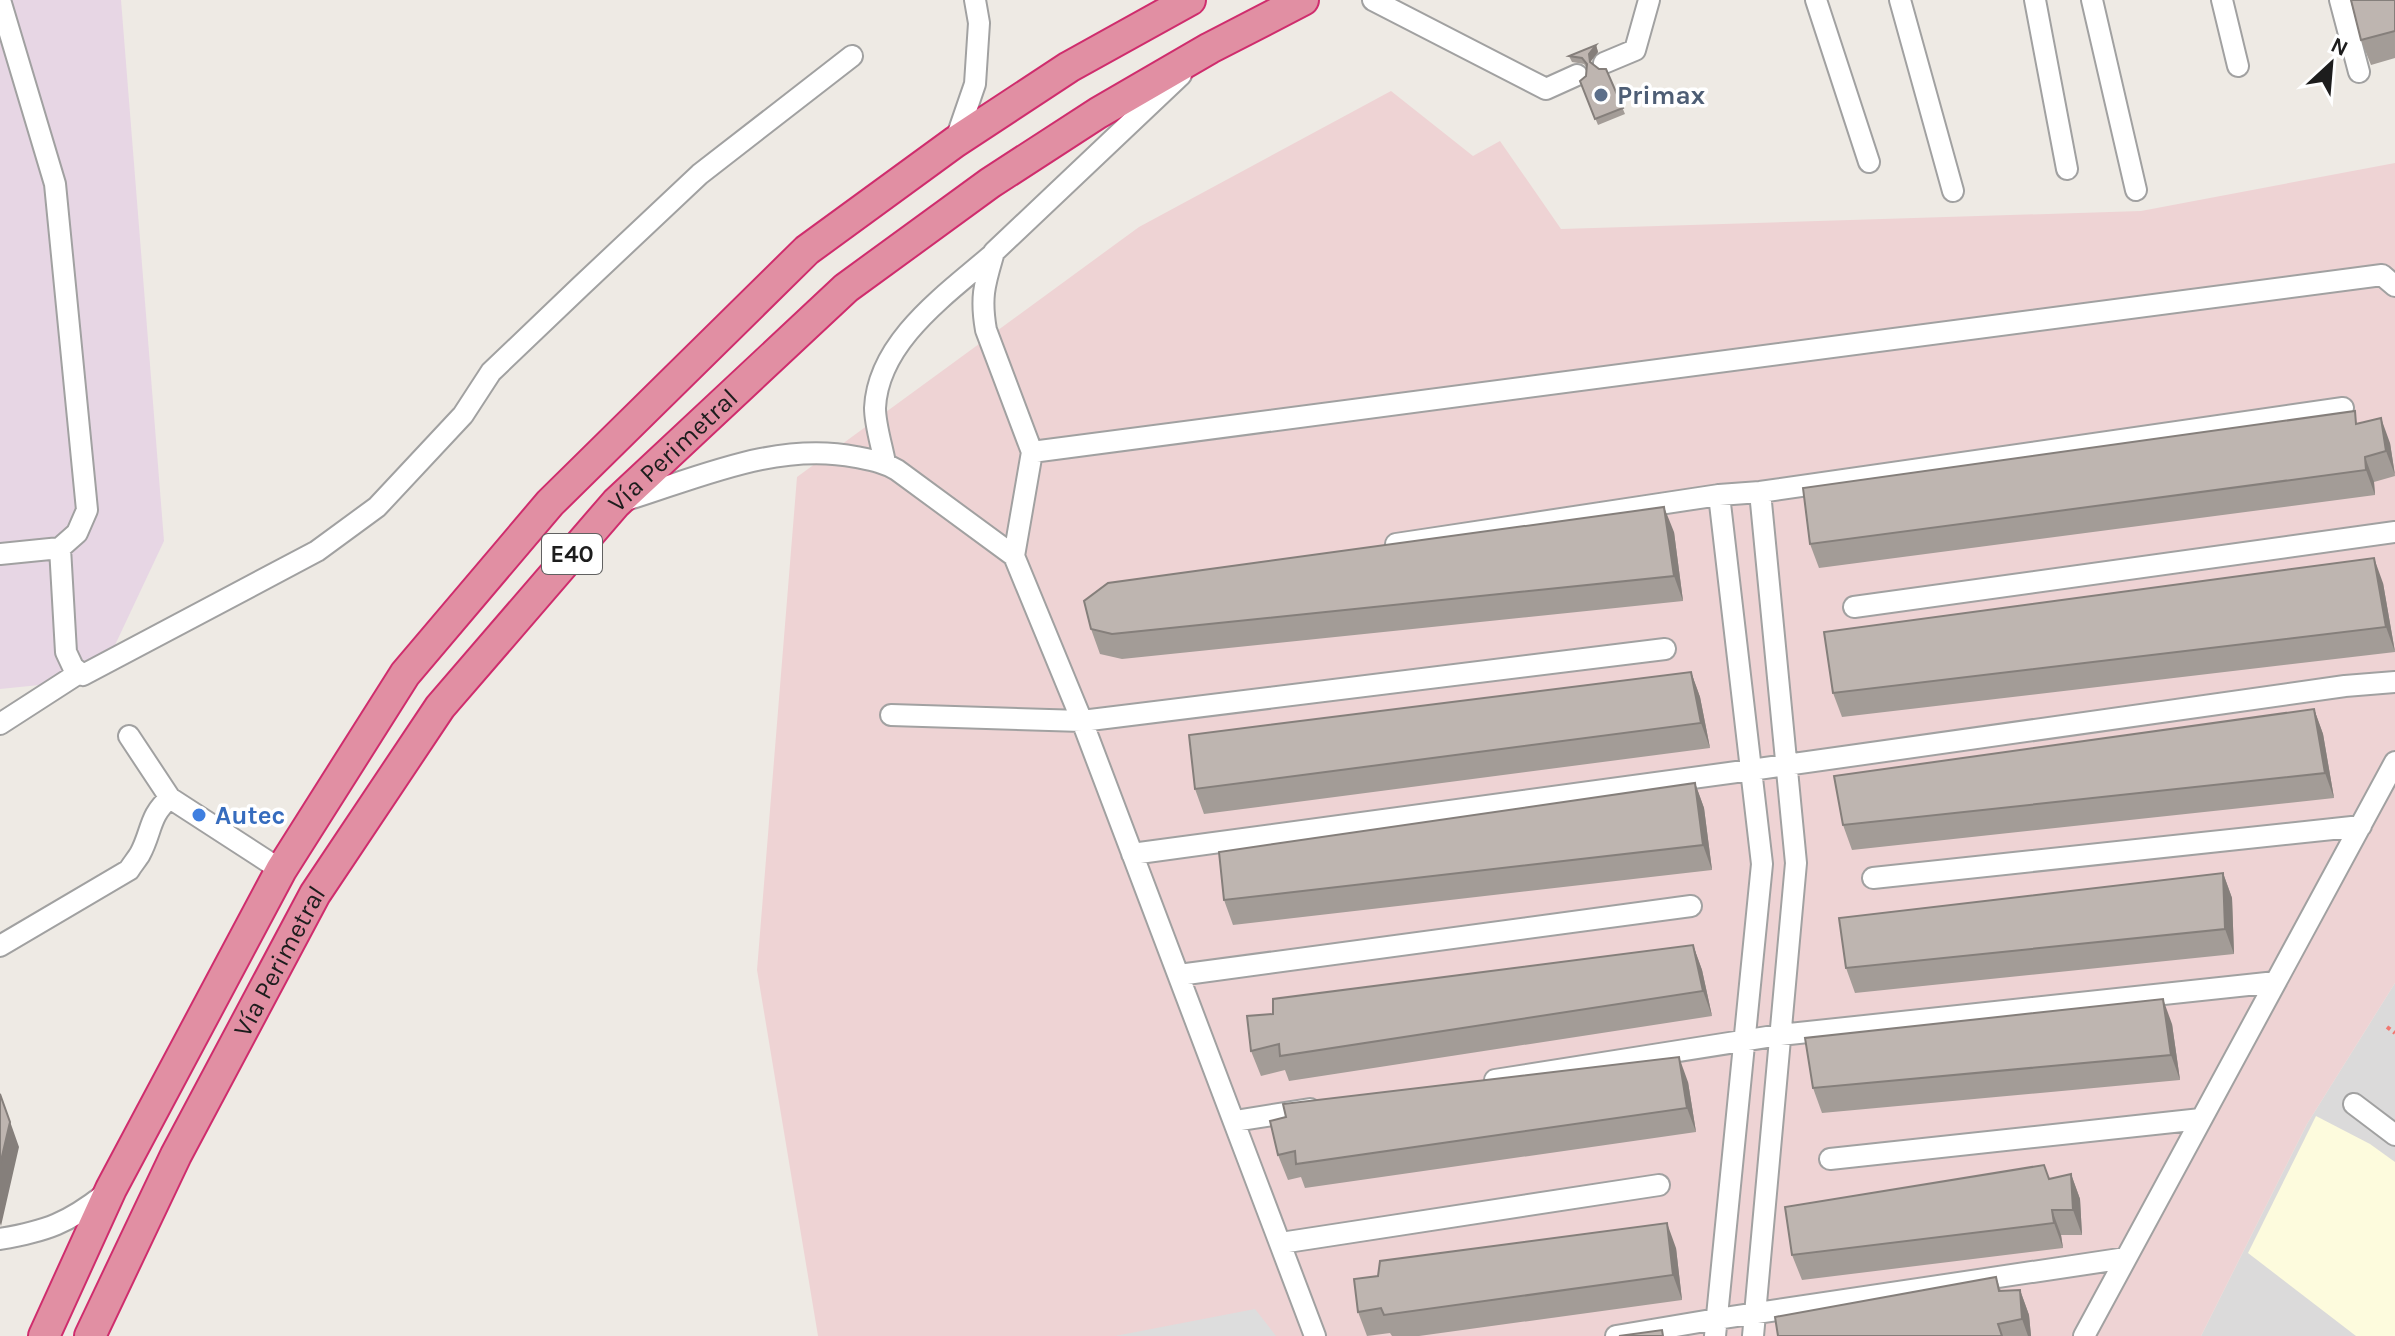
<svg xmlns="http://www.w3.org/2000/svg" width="2395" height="1336" viewBox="0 0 2395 1336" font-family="Karla,sans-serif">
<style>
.residential{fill:#dbdada}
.commercial{fill:#eed3d4}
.industrial{fill:#e7d6e4}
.education{fill:#fdfbdd}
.parking{fill:#ddd}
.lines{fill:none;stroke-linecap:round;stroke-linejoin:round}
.minor-casing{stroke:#a1a1a1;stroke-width:24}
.highway-casing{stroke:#cf2d6d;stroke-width:34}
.path{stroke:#f27771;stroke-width:4;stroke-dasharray:4 4;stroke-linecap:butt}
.minor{stroke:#fff;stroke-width:20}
.highway{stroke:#e18fa3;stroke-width:30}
.wall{fill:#a39c97}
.shaded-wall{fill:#857f7b}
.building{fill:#beb5b0;stroke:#857f7b;stroke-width:2}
.service-dot{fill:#5c6f8a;stroke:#fff;stroke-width:3}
.shop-dot{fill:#3f7fe0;stroke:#fff;stroke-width:3}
.labels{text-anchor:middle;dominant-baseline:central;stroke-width:7;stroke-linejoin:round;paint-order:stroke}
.shield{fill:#fff;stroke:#616161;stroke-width:2}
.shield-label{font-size:24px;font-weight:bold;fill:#1d1d1d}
.service-label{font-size:26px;font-weight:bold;fill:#4e5e75;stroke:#fff;text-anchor:start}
.street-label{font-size:26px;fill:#1d1d1d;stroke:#fff}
.shop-label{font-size:26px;font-weight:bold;fill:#366cbe;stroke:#fff;text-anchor:start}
</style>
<rect width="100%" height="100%" fill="#eeeae4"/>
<path class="residential" d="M2395 983V1336H2201L2307 1124Z"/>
<path class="commercial" d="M1391 91 1473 156 1500 141 1561 229 2141 211 2395 163V983L2307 1124 2201 1336H818L757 970 797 477 1139 227Z"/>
<path class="industrial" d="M0 0H121L164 541 99 679 0 689Z"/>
<path class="education" d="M2316 1116 2370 1144 2395 1162V1336H2356L2248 1253Z"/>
<path class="parking" d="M1255 1309 1276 1336H1115Z"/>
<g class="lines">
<defs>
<path id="minor" d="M1373 0 1546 89 1577 75
M1816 0 1869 162
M1900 0 1953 191
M2035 0 2067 169
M2092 0 2136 190
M2222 0 2238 66
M2340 0 2359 72
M1604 63 1635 50 1649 0
M1181 75 994 252C985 283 980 296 986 330L1032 452 1014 556 1082 721 1315 1336
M955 142 975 84 979 23 975 0
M1032 452 2382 275 2395 286
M885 463C882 446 875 425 875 408 878 341 947 294 993 254
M623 501C698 478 777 441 856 457 871 460 884 462 897 470L1014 556
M1396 544 1719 495 1760 492 2343 408
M60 548 66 652 73 667 83 675 317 551 377 507 463 415 491 372 581 286 700 174 852 56
M0 554 60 548 77 533 87 510 55 184 0 0
M1854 607 2395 532
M891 715 1082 721 1665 649
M0 724 79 673
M129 736 170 798
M1132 854 1751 770 2345 686 2395 682
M1873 878 2361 826
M0 946 129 870C132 865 137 859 140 854 152 832 149 815 170 798L281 870
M1179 975 1691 906
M1495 1080 1780 1035 2276 982
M2354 1104 2395 1135
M1235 1121 1310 1109
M1830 1159 2201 1119
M0 1239C47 1231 68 1223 105 1194
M1281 1243 1659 1185
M1616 1336 1717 1319 2126 1258
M1715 1336 1762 864 1719 495
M1753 1336 1796 863 1760 492
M2084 1336 2395 762"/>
<g id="highway">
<path d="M44 1336 111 1189 281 870 405 674 550 503 807 250 955 142 1069 67 1190 0"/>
<path id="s1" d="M90 1336 176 1155 315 894 440 707 616 503 846 288 990 183 1098 113 1210 48 1303 0"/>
</g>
</defs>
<use href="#minor" class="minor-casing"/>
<use href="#highway" class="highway-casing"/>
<path class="path" d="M2387 1027 2395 1033"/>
<use href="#minor" class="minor"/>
<use href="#highway" class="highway"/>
</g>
<path class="wall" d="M2395 0V58L2371 65 2361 40Z
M1596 45 1598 52 1591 61 1592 64 1599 69H1606L1625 114 1598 125 1580 81 1586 76V67L1584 64 1572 62 1569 56Z
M2359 423 2390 443 2395 476 2374 482 2375 495 1819 568 1810 544Z
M1674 532 1683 601 1122 659 1100 654 1091 629Z
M2383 583 2395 652 1842 717 1833 693Z
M1691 672 1700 697 1710 748 1204 814 1195 789Z
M2314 709 2323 734 2334 798 1852 850 1843 825Z
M1695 783 1704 808 1712 870 1233 925 1224 900Z
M2223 873 2232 898 2234 954 1855 993 1846 968Z
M1693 945 1702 970 1712 1016 1289 1081 1285 1070 1261 1076 1251 1051 1273 1014Z
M2172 1024 2180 1080 1822 1113 1813 1088Z
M1688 1082 1696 1132 1305 1188 1301 1177 1288 1180 1278 1155 1270 1121Z
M2071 1174 2080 1199 2082 1235H2061L2063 1248 1802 1280 1792 1255 2049 1179Z
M1676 1248 1682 1300 1419 1336H1392L1390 1333 1367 1336 1358 1312Z
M1996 1277 2001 1291 2020 1290 2029 1315 2031 1336H1778Z"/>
<path class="shaded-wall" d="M1596 45 1598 52 1591 61 1592 69 1589 54Z
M2381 418 2390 443 2395 475 2386 451Z
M2365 457 2374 482 2375 495 2366 470Z
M1664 507 1674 532 1683 601 1674 576Z
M2374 558 2383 583 2395 652 2386 627Z
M1691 672 1700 697 1710 748 1701 723Z
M2314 709 2323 734 2334 798 2325 773Z
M1695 783 1704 808 1712 870 1703 845Z
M2223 873 2232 898 2234 954 2225 929Z
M1693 945 1702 970 1712 1016 1703 991Z
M2163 999 2172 1024 2180 1080 2171 1055Z
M1679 1057 1688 1082 1696 1132 1687 1108Z
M0 1093 19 1147 1 1226 0 1223Z
M2071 1174 2080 1199 2082 1235 2073 1210Z
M2052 1210 2061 1235 2063 1248 2054 1223Z
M1667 1223 1676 1248 1682 1300 1673 1275Z
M2020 1290 2029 1315 2031 1336H2028L2022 1319Z"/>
<path class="building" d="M2351 0H2395V31L2361 40Z
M1596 45 1589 54 1590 62 1599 69H1606L1623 108 1595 119 1580 81 1586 76 1587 64 1582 58 1569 56Z
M2355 411 2356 424 2381 418 2386 451 2365 457 2366 470 1810 544 1803 488Z
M1664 507 1674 576 1112 634 1091 629 1084 601 1108 583Z
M2374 558 2386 627 1833 693 1824 632Z
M1691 672 1701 723 1195 789 1189 735Z
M2314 709 2325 773 1843 825 1834 776Z
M1695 783 1703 845 1224 900 1219 852Z
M2223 873 2225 929 1846 968 1839 918Z
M1693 945 1703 991 1280 1056 1279 1044 1251 1051 1247 1016 1273 1014V999Z
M2163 999 2171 1055 1813 1088 1805 1038Z
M1679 1057 1687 1108 1296 1164 1295 1151 1278 1155 1270 1121 1286 1117 1283 1104Z
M0 1094 10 1122 0 1165Z
M2044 1165 2049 1179 2071 1174 2073 1210H2052L2054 1223 1792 1255 1785 1207Z
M1667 1223 1673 1275 1384 1315 1381 1308 1358 1312 1354 1279 1378 1276 1380 1261Z
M1996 1277 1999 1291 2020 1290 2022 1319 1998 1324 2002 1336H1778L1775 1317Z
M1662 1330 1663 1336H1619Z"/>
<circle class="service-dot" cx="1601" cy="95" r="8"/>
<circle class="shop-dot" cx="199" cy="815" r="8"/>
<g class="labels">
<rect class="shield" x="542" y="534" width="60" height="40" rx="6"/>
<g class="shield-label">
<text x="572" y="554">E40</text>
</g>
<g class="service-label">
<text x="1617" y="95">Primax</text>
</g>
<g class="street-label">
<text stroke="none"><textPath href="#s1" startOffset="1068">Vía Perimetral</textPath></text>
<text stroke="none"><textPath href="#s1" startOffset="420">Vía Perimetral</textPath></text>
</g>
<g class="shop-label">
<text x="215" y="815">Autec</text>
</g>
</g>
<g transform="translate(2331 64) rotate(26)" stroke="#ffffff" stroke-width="6" paint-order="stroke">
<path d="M0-6L14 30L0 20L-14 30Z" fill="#1d1d1d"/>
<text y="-12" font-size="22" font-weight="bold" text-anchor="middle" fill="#1d1d1d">N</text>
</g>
</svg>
